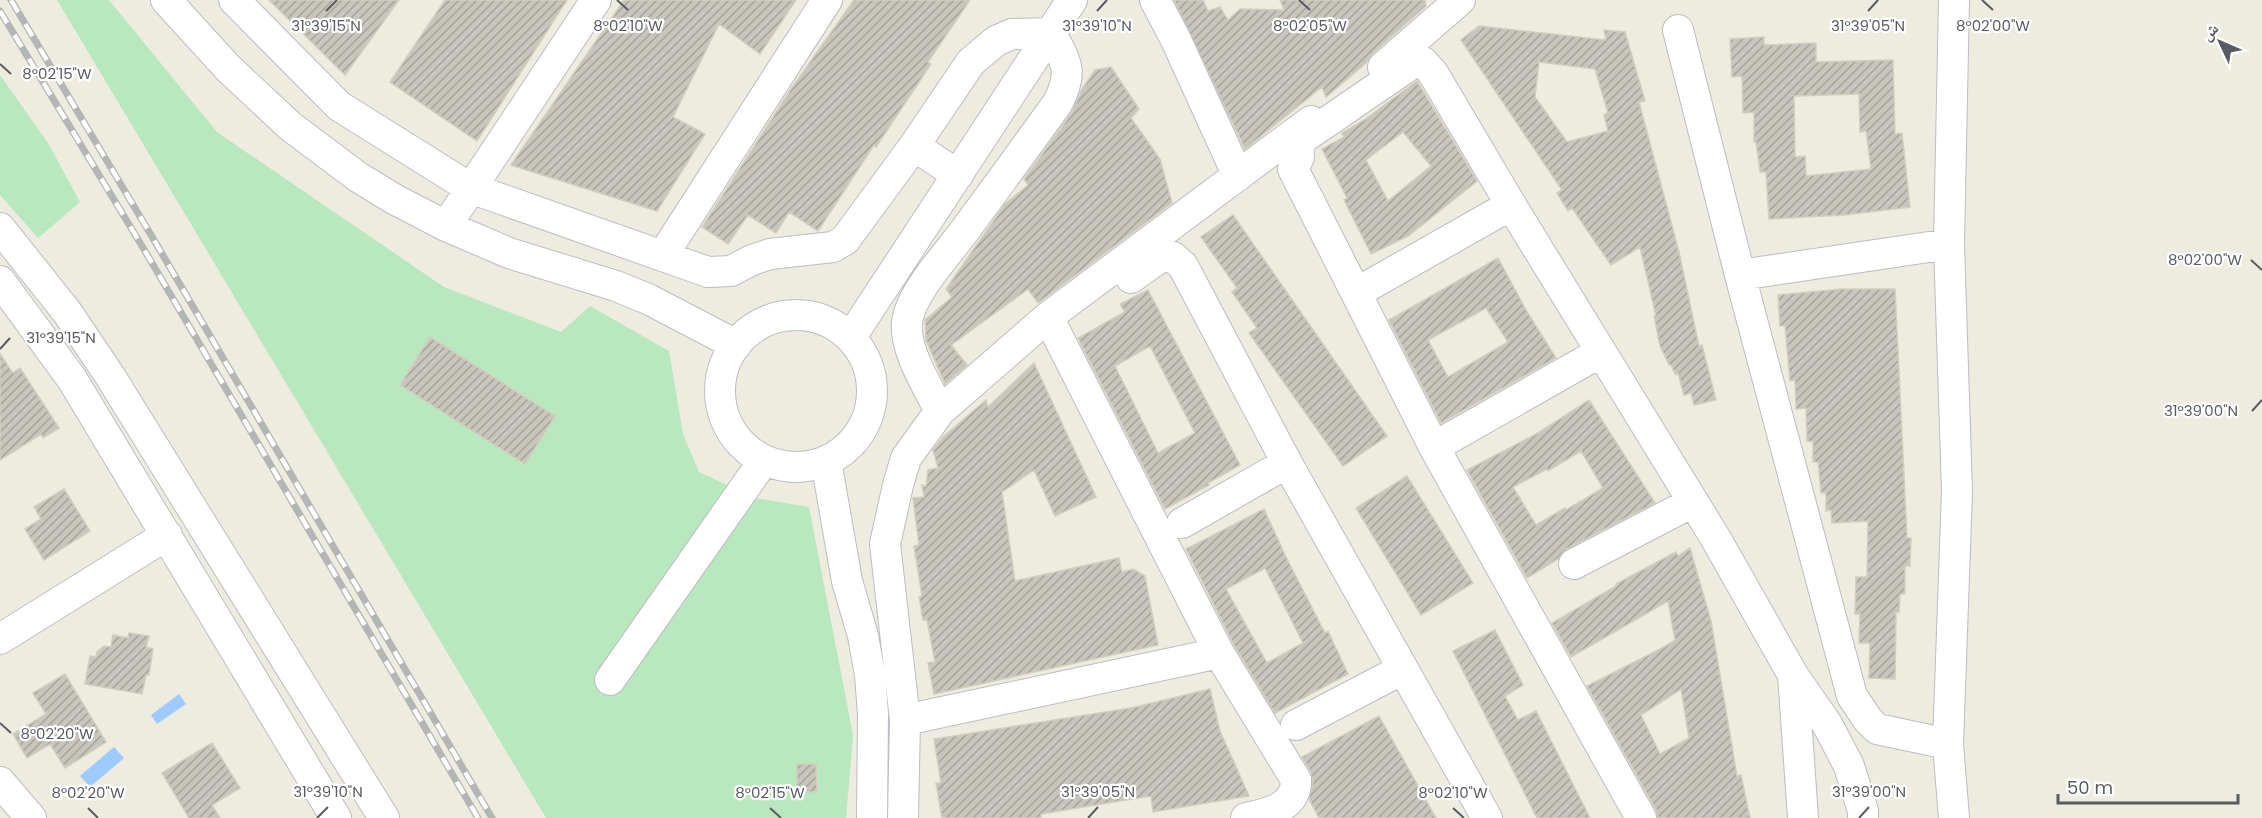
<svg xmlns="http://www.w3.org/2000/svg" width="2262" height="818" viewBox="0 0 2262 818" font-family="Poppins,'Noto Naskh Arabic',sans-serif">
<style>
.green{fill:#b9e8be}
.water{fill:#9ecbff}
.building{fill:url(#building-hatch);stroke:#d2cebd;stroke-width:1.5;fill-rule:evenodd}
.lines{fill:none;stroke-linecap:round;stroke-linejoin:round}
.minor-casing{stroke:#babdc3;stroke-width:32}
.minor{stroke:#fff;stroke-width:30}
.rail-casing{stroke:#b4b5b5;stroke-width:7}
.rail{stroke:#fff;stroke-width:4.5;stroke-dasharray:14;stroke-linecap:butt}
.ticks{fill:none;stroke:#585c62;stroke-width:2}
.ticks-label{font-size:15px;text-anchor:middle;fill:#585c62;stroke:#fff;stroke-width:4.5;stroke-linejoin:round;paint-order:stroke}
</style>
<defs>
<pattern id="building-hatch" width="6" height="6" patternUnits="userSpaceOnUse" patternTransform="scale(1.5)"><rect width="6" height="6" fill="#c8c5bc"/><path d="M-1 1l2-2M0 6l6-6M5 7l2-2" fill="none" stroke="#a5a39c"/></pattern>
</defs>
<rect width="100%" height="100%" fill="#edecdf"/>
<path class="green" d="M57 0H109L217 132 444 287 561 332 590 306 669 351 683 434 699 472 755 498 809 507 853 735 846 818H546Z
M0 75 48 143 80 202 38 238 0 195Z"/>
<path class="water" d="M179 694 186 704 157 724 151 715Z
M114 747 124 758 90 787 80 776Z"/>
<path class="building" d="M269 0H399L345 75Z
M445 0H567L477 141 390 82Z
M624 0H796L760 54 719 24 673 117 705 134 657 211 511 165Z
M854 0H970L928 62 931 64 876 147 874 145 818 231 789 212 776 233 748 215 728 244 702 227 791 89Z
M1174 0H1203L1208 11 1220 7 1228 20 1240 9 1284 10 1280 0H1425L1426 6 1372 54 1366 63 1326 97 1322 87 1245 149Z
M1479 26 1606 40 1604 30 1625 32 1645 101 1639 102 1679 252 1699 346 1702 345 1716 400 1694 405 1691 393 1684 395 1678 373 1675 374 1671 365H1669L1660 346 1654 316H1656L1640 247 1611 265 1572 208 1568 211 1557 193 1562 190 1461 40ZM1539 62 1595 69 1608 113 1604 115 1608 131 1567 142 1535 97Z
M1764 37V45L1816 43V62L1893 60 1895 134 1902 133 1910 207 1844 215 1769 219 1766 172H1760L1756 142H1754V112L1743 113 1742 76 1732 77 1730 39ZM1859 94 1860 132 1866 131 1871 169 1806 176 1805 156 1795 157 1794 96Z
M1111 67 1139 109 1131 118 1160 159 1172 203 1038 303 1028 289 951 345 967 365 945 384 926 340 925 320 952 297 946 289 1005 204 1028 185 1024 179 1071 114 1082 89 1095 70Z
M1417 81 1477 181 1408 236 1371 254 1344 200 1347 198 1322 149 1344 137 1342 133 1364 120ZM1403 132 1431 166 1388 201 1366 160Z
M1233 215 1387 436 1343 466 1249 333 1257 328 1232 292 1237 288 1201 237Z
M1498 258 1526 310 1556 358 1441 423 1389 320ZM1486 308 1508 342 1448 377 1428 340Z
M1842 289H1895L1907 538H1911L1910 566H1905V594H1900L1899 612H1896L1895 679 1869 678 1870 643H1859L1860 614H1855L1856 577H1867L1868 521 1832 523 1831 510 1826 511V493H1821L1818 462H1813V442L1807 441 1806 408 1796 409 1795 380 1790 381 1785 326H1780L1778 295Z
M1148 290 1240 465 1208 483 1209 485 1165 509 1078 338 1125 312 1120 304ZM1150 346 1195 433 1158 453 1115 366Z
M430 337 555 416 525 464 400 385Z
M0 354 13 373 20 368 59 428 43 438 41 434 0 460Z
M1034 363 1096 497 1055 516 1034 470 1002 492 1015 581 1119 558 1122 572 1133 569 1145 576 1158 645 934 694 928 663 935 662 927 620H923L919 597 922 596 914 546 919 545 913 498 924 497 922 485 926 486 928 470 938 468 933 450 943 437 986 400 988 407Z
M1589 400 1655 503 1566 549 1558 559 1527 578 1467 470 1538 433ZM1581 451 1603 488 1566 510 1565 508 1536 525 1513 487 1547 469 1548 471Z
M1407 476 1473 583 1421 615 1356 508Z
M64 489 90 531 44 560 25 529 41 519 34 507Z
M1264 509 1286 557 1325 633 1328 631 1348 674 1275 713 1234 645 1186 549ZM1265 568 1303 643 1267 663 1226 589Z
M1690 548 1711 621 1737 776 1741 775 1750 818H1658L1656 810 1587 686 1664 647 1675 640 1668 601 1571 657 1552 623 1616 586V584L1676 552 1678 556ZM1681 689 1689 738 1660 754 1641 715Z
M1495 630 1523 685 1505 696 1518 720 1536 711 1590 818H1537L1453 651Z
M129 633 149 636 146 647 153 649 149 675H146L142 694 85 684 90 656 96 657 97 652 104 646 111 647 113 635 128 638Z
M65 674 106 742 65 768 50 744 27 758 13 734 46 714 33 693Z
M1210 689 1220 731 1249 796 1153 812 1151 796 1041 814V818H942L936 783H941L934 739 1131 708Z
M1379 716 1436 818H1319L1309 799 1313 782 1311 772 1302 757Z
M212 743 240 788 212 805 220 818H189L162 773Z
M797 764H816L817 792H797Z"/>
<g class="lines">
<defs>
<path id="minor" d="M166 0 228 68 290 126 358 177 394 199 446 226 509 253 616 286 648 299 736 345
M234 0 339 106 470 188 708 272 731 271 752 260 770 254 833 247 845 240 914 146 971 62 996 41 1012 34 1051 33C1067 64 1074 72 1057 104 1025 148 994 191 962 234 945 257 911 293 907 322 904 350 928 387 940 411
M1155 0 1176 40 1238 176
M1954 0 1949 244 1957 491 1948 744 1954 818
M1678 30 1740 275 1852 696 1868 720 1877 729 1948 744
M1383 67 1460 0
M914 146 958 175
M1511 205 1356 293 1434 447 1641 818
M446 226 596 0
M0 228 67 312 110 376 384 818
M663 255 827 0
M1740 275 1949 244
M1131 278 1155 261 1164 256 1173 257 1183 266 1287 463 1487 818
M0 281 72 379 336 818
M1356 293 1293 169 1299 157 1298 150 1302 139 1410 65 1417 62H1423L1433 73 1511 205 1716 539 1793 675 1827 724 1849 766 1863 811V818
M720 391a76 76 0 1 1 152 0a76 76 0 1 1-152 0Z
M851 337 1072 0
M1434 447 1601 352
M826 461 847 581 863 636 870 675 873 714 872 818
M1182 523 1287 463
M1574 564 1693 502
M0 639 167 535
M1793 675 1803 818
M610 680 764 460
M905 720 1219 653
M1296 725 1403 669
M0 782 31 818
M903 818 905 720 885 544 898 485 906 458 940 411 1048 317
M1246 818C1267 814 1297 807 1296 780L1219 653 1048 317 1311 121"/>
</defs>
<use href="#minor" class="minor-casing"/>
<use href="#minor" class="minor"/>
<defs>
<path id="rail" d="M11 0 154 240 492 818
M0 11 142 246 478 818"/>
</defs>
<use href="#rail" class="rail-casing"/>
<use href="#rail" class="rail"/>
</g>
<path class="ticks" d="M617 0 628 10M1299 0 1310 10M1982 0 1993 10M326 11 337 0M1097 11 1107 0M1868 11 1878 0M0 64 11 74M2251 260 2262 270M0 349 10 338M2252 411 2262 400M0 723 11 733M88 808 98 818M770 808 781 818M1453 808 1464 818M317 818 328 807M1088 818 1098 807M1859 818 1869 807"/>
<g class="ticks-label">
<text x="628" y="31">8°02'10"W</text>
<text x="1310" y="31">8°02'05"W</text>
<text x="1993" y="31">8°02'00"W</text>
<text x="326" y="31">31°39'15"N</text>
<text x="1097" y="31">31°39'10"N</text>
<text x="1868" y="31">31°39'05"N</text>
<text x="57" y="79">8°02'15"W</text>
<text x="2205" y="265">8°02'00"W</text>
<text x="61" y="343">31°39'15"N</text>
<text x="2201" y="416">31°39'00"N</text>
<text x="57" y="739">8°02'20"W</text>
<text x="328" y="797">31°39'10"N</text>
<text x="1098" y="797">31°39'05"N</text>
<text x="1869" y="797">31°39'00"N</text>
<text x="88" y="798">8°02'20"W</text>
<text x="770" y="798">8°02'15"W</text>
<text x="1453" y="798">8°02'10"W</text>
</g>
<g transform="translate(2220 42) rotate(314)" stroke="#ffffff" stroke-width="4.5" paint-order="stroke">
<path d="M0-4.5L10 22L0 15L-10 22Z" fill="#585c62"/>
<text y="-9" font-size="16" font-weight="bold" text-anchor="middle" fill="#585c62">ش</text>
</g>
<path d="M2058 794v9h180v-9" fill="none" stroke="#585c62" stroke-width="3"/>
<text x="2067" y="794" font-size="18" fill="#585c62" stroke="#ffffff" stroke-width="4.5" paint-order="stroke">50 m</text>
</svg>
